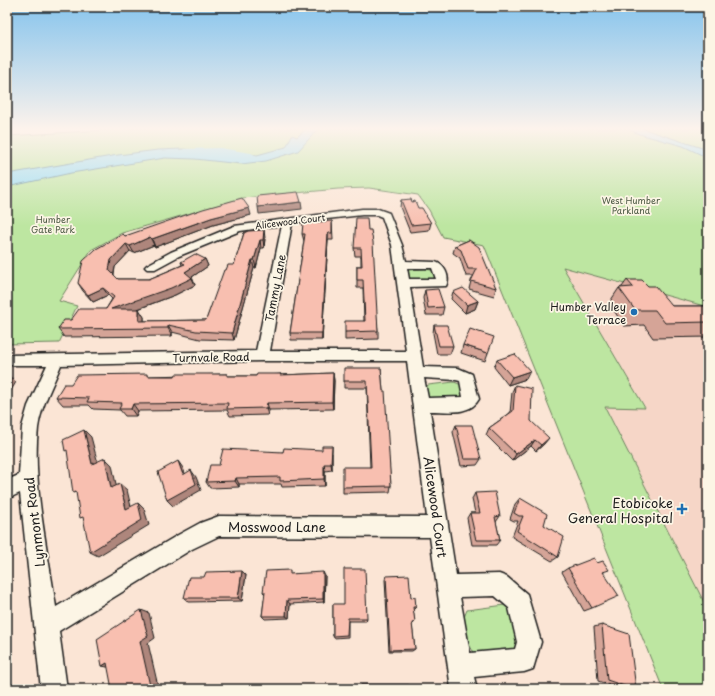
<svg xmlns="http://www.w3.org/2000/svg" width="715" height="696" viewBox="0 0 715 696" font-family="'Playpen Sans',sans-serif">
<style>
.built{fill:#f6d6c7}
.green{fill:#bde6a1;stroke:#6c815e}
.water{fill:#94dcf5;stroke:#648f9e}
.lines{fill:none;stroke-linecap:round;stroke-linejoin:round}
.river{fill:#94dcf5;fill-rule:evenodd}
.minor-casing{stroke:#1c1c1c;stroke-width:3}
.minor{fill:#fcf5e5;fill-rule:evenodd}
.wall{fill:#d5a497;stroke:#1c1c1c}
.shaded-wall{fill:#ae867b;stroke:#1c1c1c}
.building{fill:#f8bfb0;stroke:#1c1c1c}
.poi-dot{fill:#1f6fb2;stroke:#fcf5e5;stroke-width:1.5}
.labels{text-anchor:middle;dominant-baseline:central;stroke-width:3.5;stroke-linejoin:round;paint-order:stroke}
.far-park-label{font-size:9px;fill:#4c5944;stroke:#fcf5e5}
.far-street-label{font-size:9px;fill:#1c1c1c;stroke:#fcf5e5}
.street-label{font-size:11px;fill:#1c1c1c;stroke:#fcf5e5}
.poi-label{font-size:11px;fill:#1c1c1c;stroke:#fcf5e5;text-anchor:end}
.near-poi-label{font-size:13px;fill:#1c1c1c;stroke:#fcf5e5;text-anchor:end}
.near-street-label{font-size:13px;fill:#1c1c1c;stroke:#fcf5e5}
</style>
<rect width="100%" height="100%" fill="#fbe5d5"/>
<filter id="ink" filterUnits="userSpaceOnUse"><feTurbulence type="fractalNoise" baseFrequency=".025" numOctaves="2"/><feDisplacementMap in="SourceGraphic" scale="8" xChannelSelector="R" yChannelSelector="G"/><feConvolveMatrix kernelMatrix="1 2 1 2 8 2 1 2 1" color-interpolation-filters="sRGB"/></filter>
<g filter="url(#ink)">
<path class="built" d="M563 267 708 307V610L605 407H645Z"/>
<path class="green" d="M137 128H708V307L563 267 645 408 605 407 708 610V689H663L484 245 443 237 429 210 418 195 369 188 338 189 243 198 122 233 91 250 59 301 77 306 59 343 7 344V136Z
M425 269 431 270 435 274V278L428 282 409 280 405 273 408 270Z
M454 382 462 385 468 398 430 403 424 390 428 385Z
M505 605 517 611 526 624 515 656 486 657 473 651 464 637 462 622 467 610Z"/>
<path class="water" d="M307 128H319L298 151 266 161 241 164 195 159 165 158 71 173 7 187V174L118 155 158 150 182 149 237 152 257 155 286 147 292 135 297 137Z
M625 128H641L708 150V158L683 146 639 134Z"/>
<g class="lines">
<path class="river" d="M220 148 251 153 257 156 251 159 220 154 184 155 179 152 184 149Z"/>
<defs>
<path id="minor" d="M362 209H378L389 213 402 245 406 261 435 262C444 264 451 277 446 286L410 287 423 367 458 368 472 374 479 399C470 416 446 411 430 411L456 575 499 574 507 577 527 594 541 642 533 669 524 672 474 677 477 689H451L430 537 219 536 192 549 59 631 67 689H41L20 493 7 499V480L19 475 22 427 28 406 47 365H7V355L256 351 282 225 240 231 179 256 155 269H147L145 267 147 265 171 252 234 226ZM362 215H377L382 217 392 245 406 351H270L292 223ZM407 268H432L436 279H409ZM262 361H407L427 517 219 516 200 523 178 535 56 607C48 551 32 484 38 428 41 406 53 385 61 365ZM424 378 456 380 460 381 463 397 428 398ZM495 596 509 608 517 642 515 649 470 653 460 597Z"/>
</defs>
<use href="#minor" class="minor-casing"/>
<use href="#minor" class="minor"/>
</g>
<path class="wall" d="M401 200 412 202 431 223 429 230 410 232 400 207Z
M251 215 213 225 155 247 154 245 134 253 130 251 115 267 114 275 118 279H149L182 265 181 262 205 259 208 266 192 277 195 285 175 295 138 309 144 317V321L206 320 226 270 234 265 244 233 265 238 264 248H261L256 268H254L234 340 200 339 172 332V336L64 337 58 329 71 320 106 309 112 299 108 295 93 302 83 291 78 283 125 236Z
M332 221 333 240H328L322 340H291L290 333 304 241 302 234Z
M368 230 378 331V339L345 340V332L364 321 363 288H357V266H361V256H355L354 248Z
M469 240 496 288 494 296 469 289 471 281 474 276H466L460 258 453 253 455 246Z
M627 280 648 286 672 306H708V337L653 338 644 325 624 326 609 303 619 288 622 287Z
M425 290 444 307 442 315H426L423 298Z
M453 292 478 301 475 309 465 313 451 299Z
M434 325 453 346 450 354H437L433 333Z
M463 345 488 353 485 361 461 353Z
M497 360 526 379 508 385 494 367Z
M381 368 391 486 390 492 343 493V487L370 467 367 388H344V381Z
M333 373 334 381 333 409 269 410 268 415 230 416 227 410 138 411 136 416H125L120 410 93 409 89 405H63L56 397 71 384 149 376 227 374 228 376H256L281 374V375Z
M515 385 531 421 544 444 536 451 531 446 512 461 486 435 489 428 510 413 512 392Z
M456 425 481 459 477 465 461 466 453 432Z
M283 452 332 453V470L325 471V486L282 487 281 484H239V487L210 488 206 482 219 465Z
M475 493 500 516 496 522 500 540 496 545H472L467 518 470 513H475L472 499Z
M520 498 544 525 558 557 552 561 512 537 518 521H514L510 519 515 504Z
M568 568 604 572 592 608 584 611 562 572Z
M292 574 325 576 324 602 290 604 289 618 265 619 262 616 265 594 263 592Z
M246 575 242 601 189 602 184 598Z
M386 576 411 598 416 607 413 610 415 622 412 625 415 649 412 651H389L385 580Z
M333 604 367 618 366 621H348V637L334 638 333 636Z
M602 625 636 689H621L598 681 594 627Z"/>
<path class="shaded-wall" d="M7 128H15L12 130 7 131Z
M301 202 302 209 259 214 258 207Z
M249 208 251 215 213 225 155 247 152 239 211 218Z
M264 230 265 238 264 248 263 240Z
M328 233V240L322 340V333Z
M150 237 154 245 134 253 130 246Z
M260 240 261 248 256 268 254 260Z
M126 244 130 251 115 267 113 278 109 270 111 260Z
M205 259 208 266 189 279 192 278 195 285 175 295 116 317 111 309 185 272Z
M252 260 254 268 234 340 232 333Z
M103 288 108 295 93 302 88 295Z
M478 301 475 309 465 313 467 305Z
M139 309 144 317V329L139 321Z
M168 325 172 332V336L168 328Z
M530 371 526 379 508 385 512 377Z
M333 373 334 381 333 409 332 402Z
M8 375 16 382 9 394 7 392V376Z
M267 403 269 410 268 415 266 408Z
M133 404 138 411 136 416 131 409Z
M84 430 91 437 100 471 92 464Z
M549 438 544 444 536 451 541 445Z
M535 440 531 446 512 461 516 454Z
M332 446V470L331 464Z
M105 458 112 465 118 494 111 488Z
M178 461 183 468 188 481 183 475Z
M324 464 325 471V486L324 479Z
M191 470 196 477 201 490 173 506 167 500Z
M236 478 239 484V487L235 481Z
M120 484 127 490 133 515 126 509Z
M138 503 144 509 149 525 98 556 90 552Z
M242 571 246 575 242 601 238 598Z
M323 572 325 576 324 602 323 599Z
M287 600 290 604 289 618 286 616Z
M141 610 149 613 155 638 148 643 158 686 154 689H145L140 641Z
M107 663 112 668 102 666Z"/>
<path class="building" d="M298 192 301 202 258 207 257 196Z
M242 198 249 208 211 218 152 239 150 237 130 246 126 244 111 260 109 270 118 279H149L185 264 181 262 195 254 205 259 185 272 192 278 171 288 111 309H139V321L206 320 224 270H226L228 265H234L244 233 248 231 264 230 263 240H260L254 260H252L232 333 196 331 168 325V328L58 329 64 320H71L79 309H106L114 297 103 288 88 295 78 283 83 261 96 249 123 234 125 236 203 209Z
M411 199 412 202 415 201 418 208H422L431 223 411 225 401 200Z
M356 218H367L368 230H371L373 242 378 331 345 332V321H365L363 280H357V266H362L361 248H354Z
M332 221V233H328L322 333H290L305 234H302L303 223Z
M469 240 479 247 496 288 471 281 477 269H468L461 250 455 246Z
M627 280H642L648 286H655L672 306H708V322L665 323 655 310H635L619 288 633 287Z
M463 288 478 301 467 305 453 292Z
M438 289 444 307 428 308 425 290Z
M434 325H447L453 346H439Z
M470 329 494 337 488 353 463 345Z
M515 354 530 371 512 377 497 360Z
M344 368H381L383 391H385L391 486 343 487V467H371L367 381H344Z
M333 373 332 402 267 403 266 408 227 409 228 403H227L133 404 131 409H119L122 403 87 402 89 398 56 397 64 384H71L77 375 147 374V376H175L176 374H227V376H256L257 374H281L280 375Z
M515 385 532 389 531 421 549 438 541 445 535 440 516 454 489 428 513 411Z
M456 425H472L481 459H464Z
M84 430 92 464 105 458 111 488 120 484 126 509 138 503 142 520 90 552 83 517 80 518 76 492 73 493 67 450 65 451 63 440Z
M322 446H332L331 464H324V479L280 481V477L236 478 235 481 206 482 210 465H219L223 449 283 452 284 448 322 450Z
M178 461 183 475 191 470 196 484 167 500 158 472Z
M495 492 500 516 495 517 500 540H476L470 513H480L475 493Z
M520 498 547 514 544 525 564 537 558 557 517 531 523 516H519L514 513Z
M594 558 597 563 603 561 609 570 603 572 619 596 592 608 568 568Z
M344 569H365L367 618H348L347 635 333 636V604H344Z
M290 570V574L323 572V599L287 600 286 616H262L265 592H263L266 571Z
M242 571 238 598H184L189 577H204L206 572Z
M409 575 411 598 415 597 416 607H413L415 622 412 623 415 649 390 650 386 576Z
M141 610 148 636 140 641 150 686 145 689H112L107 663 102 666 97 639Z
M602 625 629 634 636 689H633L607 680Z
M361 685H409V689H361Z"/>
</g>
<linearGradient id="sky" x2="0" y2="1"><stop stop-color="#86c4ed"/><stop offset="0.57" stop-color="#fdf3ec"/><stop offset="1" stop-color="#fdf3ec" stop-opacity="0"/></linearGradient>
<rect width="715" height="226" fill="url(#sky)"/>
<g class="poi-dot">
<circle cx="634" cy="312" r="4"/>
<path d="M680 503h4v4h4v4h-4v4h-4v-4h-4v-4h4z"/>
</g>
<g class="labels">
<g class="far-park-label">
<text x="631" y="200">West Humber<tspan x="631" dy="10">Parkland</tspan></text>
<text x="53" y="219">Humber<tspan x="53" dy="10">Gate Park</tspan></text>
</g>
<g class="far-street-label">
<text transform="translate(290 221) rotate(-7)">Alicewood Court</text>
</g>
<g class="street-label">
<text transform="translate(275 288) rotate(-79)">Tammy Lane</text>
<text transform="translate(211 357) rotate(-1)">Turnvale Road</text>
</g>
<g class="poi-label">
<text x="626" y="306">Humber Valley<tspan x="626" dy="13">Terrace</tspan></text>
</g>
<g class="near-poi-label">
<text x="673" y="502">Etobicoke<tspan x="673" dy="15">General Hospital</tspan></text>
</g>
<g class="near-street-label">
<text transform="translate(436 507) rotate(82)">Alicewood Court</text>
<text transform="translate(34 522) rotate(-97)">Lynmont Road</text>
<text x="277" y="526">Mosswood Lane</text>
</g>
</g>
<rect width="715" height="696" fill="none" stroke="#fcf5e5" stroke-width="24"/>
<rect x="12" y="12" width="691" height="672" fill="none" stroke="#1c1c1c" stroke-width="1.5" filter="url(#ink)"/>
</svg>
